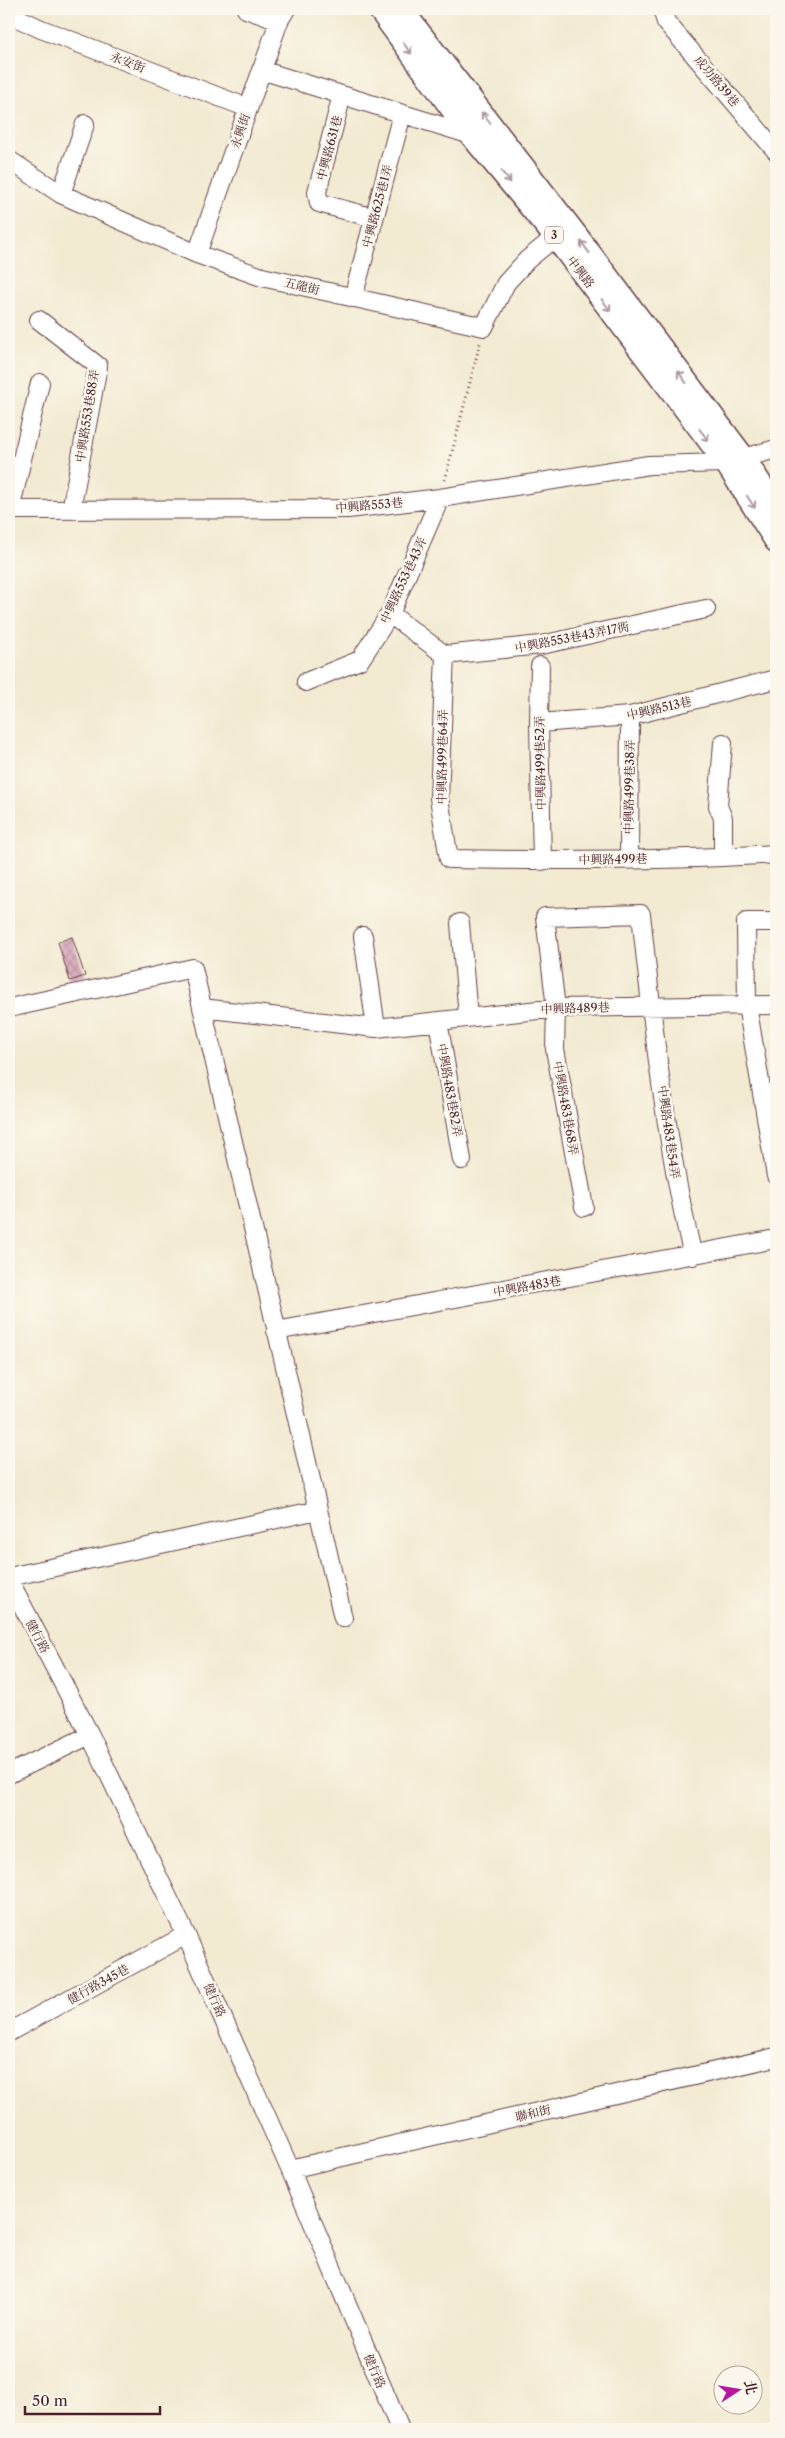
<svg xmlns="http://www.w3.org/2000/svg" width="785" height="2438" viewBox="0 0 785 2438" font-family="'Libre Caslon Text','Noto Serif TC',serif">
<style>
.building{fill:url(#building-cross-hatch)}
.lines{fill:none;stroke-linecap:round;stroke-linejoin:round}
.minor-casing{stroke:#633d44;stroke-width:20}
.major-casing{stroke:#633d44;stroke-width:25}
.path{stroke:#633d44;stroke-width:3;stroke-dasharray:1 4;stroke-linecap:butt}
.minor{stroke:#fff;stroke-width:18}
.major{stroke:#fff;stroke-width:22}
.oneway{stroke:#ae9aa0}
.labels{text-anchor:middle;dominant-baseline:central;stroke-width:5;stroke-linejoin:round;paint-order:stroke}
.shield{fill:#fbf7ec;stroke:#7f6065;stroke-width:1}
.shield-label{font-size:11px;font-weight:bold;fill:#4a1f2b}
.street-label{font-size:12px;fill:#4a1f2b;stroke:#fbf7ec}
</style>
<defs>
<pattern id="building-cross-hatch" width="8" height="8" patternUnits="userSpaceOnUse" patternTransform="scale(1.25)"><rect width="8" height="8" fill="#d7a5b8"/><path d="M0 0l8 8M0 8l8-8" fill="none" stroke="#b08696"/></pattern>
</defs>
<rect width="100%" height="100%" fill="#fbf7ec"/>
<filter id="ink" filterUnits="userSpaceOnUse"><feTurbulence type="fractalNoise" baseFrequency=".02" numOctaves="2"/><feDisplacementMap in="SourceGraphic" scale="10" xChannelSelector="R" yChannelSelector="G"/><feConvolveMatrix kernelMatrix="1 2 1 2 8 2 1 2 1" color-interpolation-filters="sRGB"/></filter>
<filter id="wash" filterUnits="userSpaceOnUse"><feTurbulence type="fractalNoise" baseFrequency=".0096" numOctaves="4" result="noise"/><feDisplacementMap in="SourceGraphic" scale="20" xChannelSelector="R" yChannelSelector="G"/><feGaussianBlur stdDeviation="1.12" result="paint"/><feColorMatrix in="noise" values="0 0 0 0 0 0 0 0 0 0 0 0 0 0 0 0 0 1.4 0 .05"/><feComposite in="paint" operator="in"/></filter>
<g filter="url(#wash)">
<rect width="100%" height="100%" fill="#f2ead1"/>
<g id="blocks">
<path class="building" d="M72 937 85 976 70 981 58 942Z"/>
</g>
</g>
<g filter="url(#ink)">
<use href="#blocks" fill-opacity="0" stroke="#633d44" stroke-width="1"/>
<g class="lines">
<defs>
<path id="minor" d="M246 9 279 21
M662 9 666 22 776 151
M9 14 41 29 248 108
M261 70 471 135
M342 95 317 192 319 203 374 218
M9 160 61 194 197 254 262 277 484 327 506 283 527 260 565 229
M61 194 85 124
M197 254 279 21 286 9
M353 298 402 114
M39 320 98 366 71 510
M9 510 348 509 440 498 649 465 726 463 776 449
M10 510 40 383
M390 614 445 655 541 645 706 609
M445 655 439 798 449 859C558 861 667 861 776 854
M540 666 539 723 542 861
M306 682 360 660 390 614 440 498
M539 723 630 716 776 679
M723 743 718 806 723 818V857
M629 858 630 716
M776 922H746L747 1005 776 1176
M460 923 468 1017
M363 936 376 1028
M9 1008 193 968 343 1618
M202 1008 376 1028 556 1008 776 1005
M438 1021 462 1160
M584 1207 555 1049 556 1008 545 917 641 914C653 1029 666 1144 693 1256
M276 1331 776 1239
M9 1577 318 1510
M9 1580 90 1735 186 1935 290 2169 400 2429
M9 1774 90 1735
M9 2032 186 1935
M290 2169 776 2057"/>
<path id="major" d="M379 9 471 135 556 238 726 463 776 541
M401 9 576 235 744 458 776 508"/>
</defs>
<use href="#minor" class="minor-casing"/>
<use href="#major" class="major-casing"/>
<path class="path" d="M445 480 480 343"/>
<use href="#minor" class="minor"/>
<use href="#major" class="major"/>
</g>
<defs><path id="oneway-shaft" d="M-6 0H5M1.5-3L5.5 0L1.5 3" fill="none" stroke-width="1.6" stroke-linecap="round" stroke-linejoin="round" transform="scale(1.25)"/></defs>
<g class="oneway">
<use href="#oneway-shaft" transform="translate(407 48) rotate(54)"/>
<use href="#oneway-shaft" transform="translate(486 118) rotate(-127)"/>
<use href="#oneway-shaft" transform="translate(506 177) rotate(51)"/>
<use href="#oneway-shaft" transform="translate(585 247) rotate(-126)"/>
<use href="#oneway-shaft" transform="translate(606 305) rotate(53)"/>
<use href="#oneway-shaft" transform="translate(682 377) rotate(-126)"/>
<use href="#oneway-shaft" transform="translate(704 435) rotate(52)"/>
<use href="#oneway-shaft" transform="translate(751 502) rotate(57)"/>
</g>
</g>
<g class="labels">
<rect class="shield" x="545" y="226.5" width="18" height="17" rx="4"/>
<g class="shield-label">
<text x="554" y="235">3</text>
</g>
<g class="street-label">
<text transform="translate(128 62) rotate(21)">永安街</text>
<text transform="translate(717 81) rotate(50)">成功路39巷</text>
<text transform="translate(240 131) rotate(-71)">永興街</text>
<text transform="translate(329 148) rotate(-75)">中興路631巷</text>
<text transform="translate(377 206) rotate(-75)">中興路625巷1弄</text>
<text transform="translate(581 272) rotate(53)">中興路</text>
<text transform="translate(302 286) rotate(13)">五龍街</text>
<text transform="translate(87 416) rotate(-81)">中興路553巷88弄</text>
<text transform="translate(369 505) rotate(-5)">中興路553巷</text>
<text transform="translate(403 580) rotate(-65)">中興路553巷43弄</text>
<text transform="translate(572 637) rotate(-11)">中興路553巷43弄17衖</text>
<text transform="translate(659 708) rotate(-13)">中興路513巷</text>
<text transform="translate(442 757) rotate(-89)">中興路499巷64弄</text>
<text transform="translate(540 763) rotate(-91)">中興路499巷52弄</text>
<text transform="translate(629 787) rotate(-89)">中興路499巷38弄</text>
<text transform="translate(613 859) rotate(-1)">中興路499巷</text>
<text transform="translate(575 1008) rotate(-2)">中興路489巷</text>
<text transform="translate(450 1090) rotate(80)">中興路483巷82弄</text>
<text transform="translate(566 1108) rotate(80)">中興路483巷68弄</text>
<text transform="translate(669 1132) rotate(82)">中興路483巷54弄</text>
<text transform="translate(527 1286) rotate(-10)">中興路483巷</text>
<text transform="translate(38 1636) rotate(62)">健行路</text>
<text transform="translate(98 1984) rotate(-29)">健行路345巷</text>
<text transform="translate(215 2000) rotate(66)">健行路</text>
<text transform="translate(533 2113) rotate(-13)">聯和街</text>
<text transform="translate(375 2371) rotate(67)">健行路</text>
</g>
</g>
<rect width="785" height="2438" fill="none" stroke="#fbf7ec" stroke-width="30"/>
<g transform="translate(738 2390) rotate(78)"><circle r="24" fill="#fbf7ec" stroke="#b4a19f"/>
<path d="M0-4L9 19L0 12L-9 19Z" fill="#b5179e"/>
<text y="-8" font-size="14" font-weight="bold" text-anchor="middle" fill="#4a1f2b">北</text>
</g>
<path d="M25 2406v8h135v-8" fill="none" stroke="#4a1f2b" stroke-width="2.5"/>
<text x="32" y="2406" font-size="15" fill="#4a1f2b" stroke="#fbf7ec" stroke-width="4" paint-order="stroke">50 m</text>
</svg>
